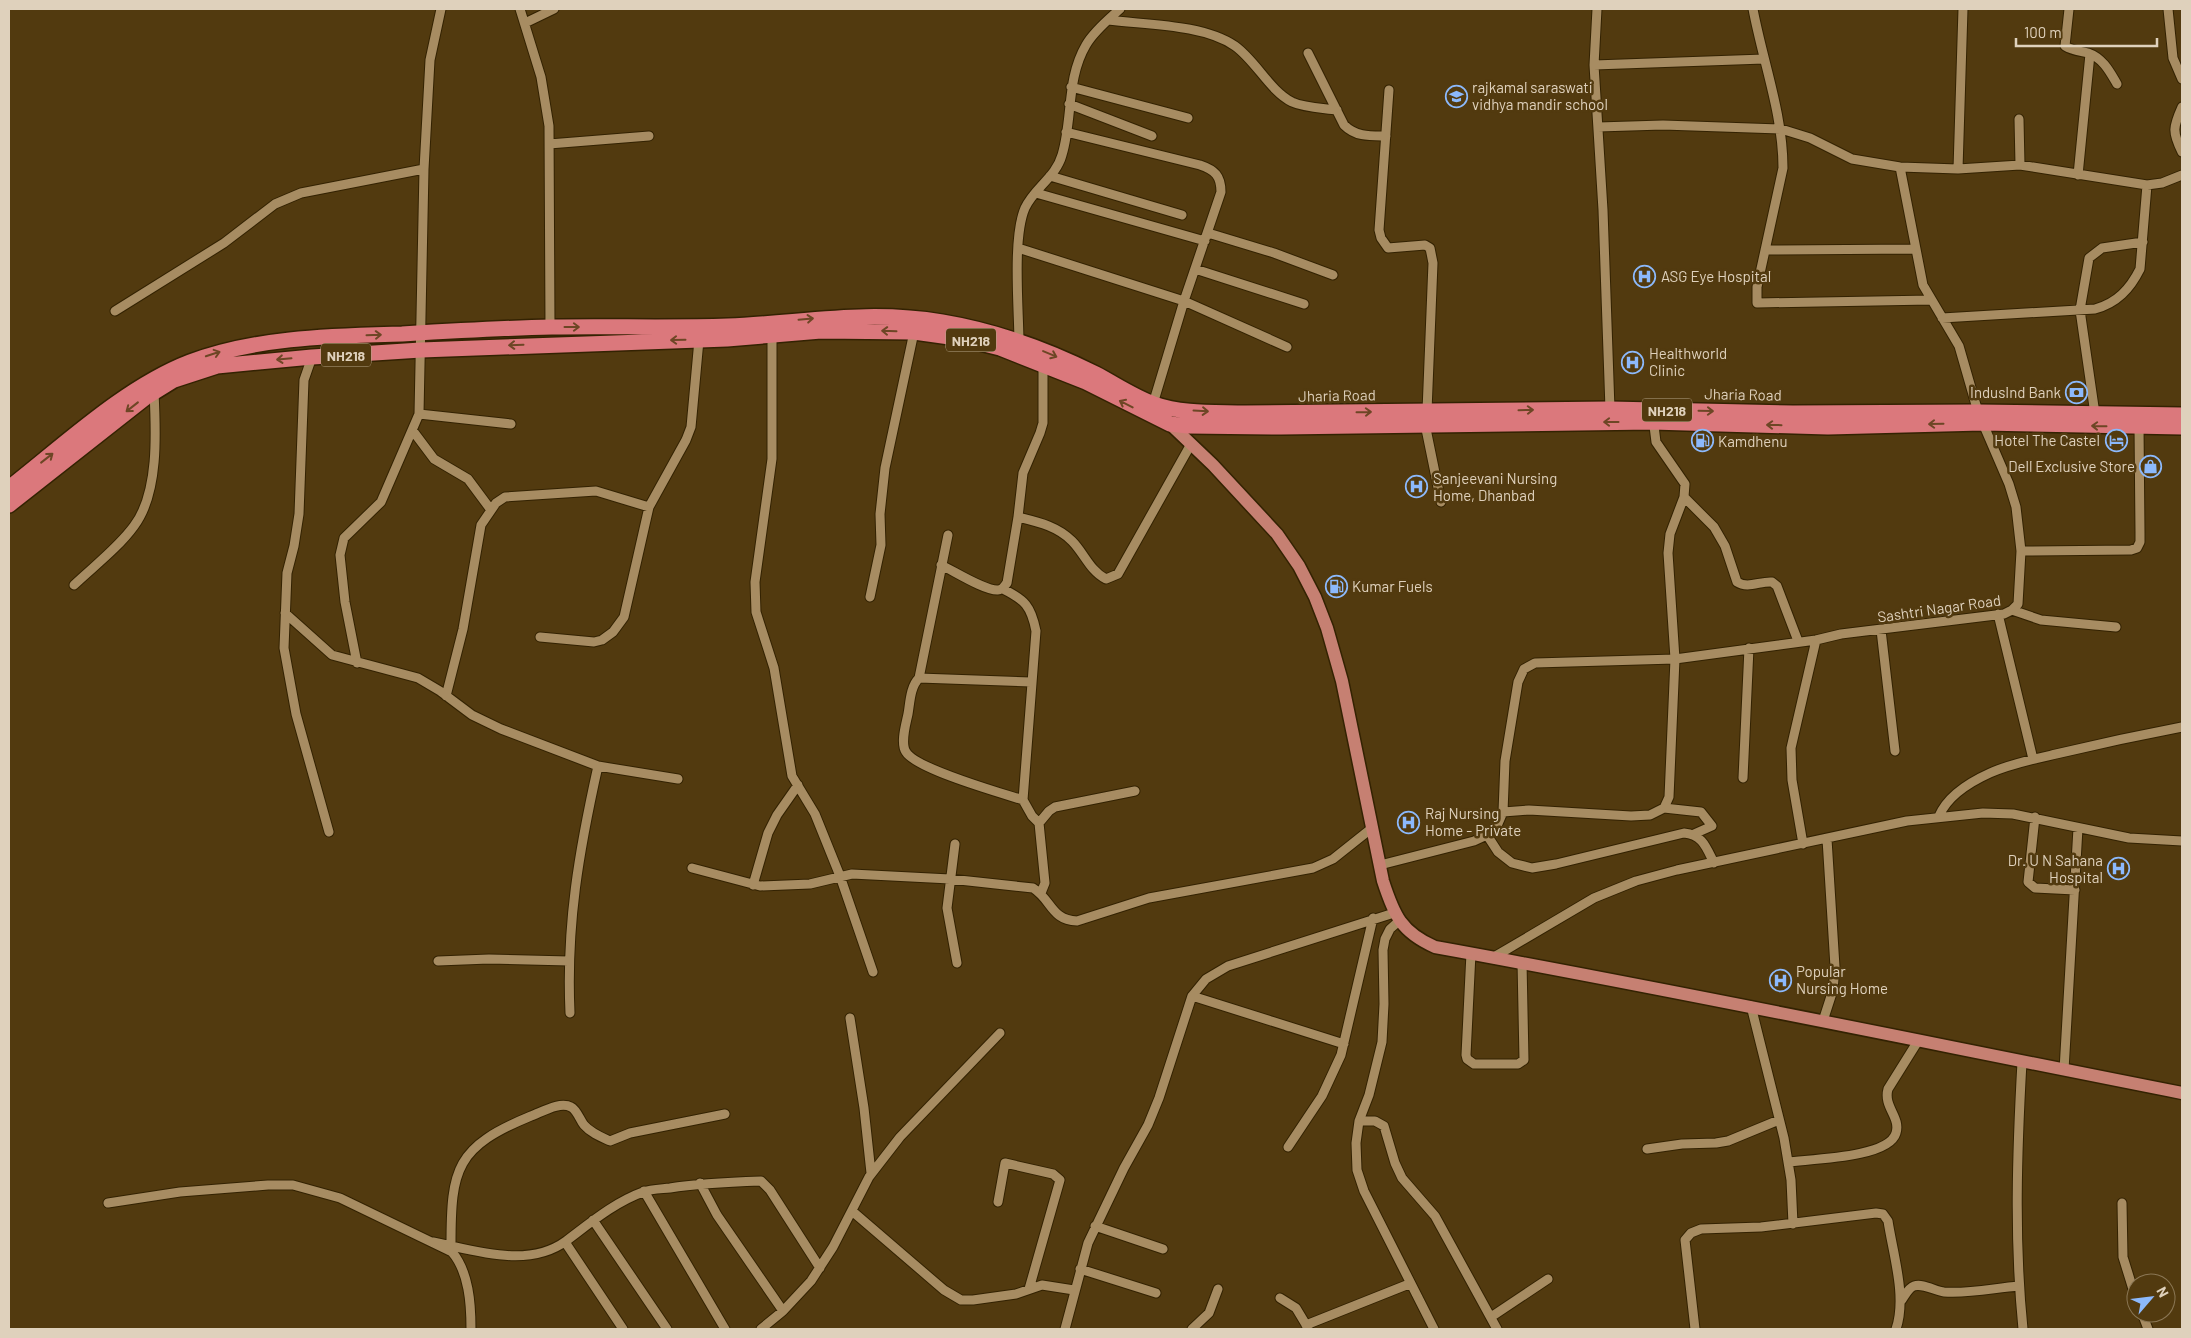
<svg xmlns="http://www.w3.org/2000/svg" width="2191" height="1338" viewBox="0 0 2191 1338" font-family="Barlow,sans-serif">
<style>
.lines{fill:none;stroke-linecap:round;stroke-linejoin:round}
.minor-casing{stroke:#332202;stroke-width:11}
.major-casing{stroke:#332202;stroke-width:15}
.highway-casing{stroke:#332202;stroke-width:18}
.minor{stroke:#a78c62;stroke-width:9}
.major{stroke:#c68072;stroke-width:12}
.highway{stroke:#db787c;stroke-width:15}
.oneway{stroke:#6d4625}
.labels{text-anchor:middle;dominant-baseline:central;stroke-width:5;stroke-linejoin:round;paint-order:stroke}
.shield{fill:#523a0f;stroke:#b5a488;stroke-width:1}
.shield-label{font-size:14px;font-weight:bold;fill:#dfd1bc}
.poi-label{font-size:15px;fill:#dfd1bc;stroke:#523a0f;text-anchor:start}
.street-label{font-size:15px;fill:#dfd1bc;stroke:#523a0f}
</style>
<rect width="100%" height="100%" fill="#523a0f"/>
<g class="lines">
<defs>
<path id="minor" d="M520 9 541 77 549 126 550 327
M1597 9 1594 65 1603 210 1610 409
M1753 9C1763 62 1783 114 1783 168L1757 287V303L1931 300
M2069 9 2065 46C2073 51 2080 51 2088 53 2103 58 2110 72 2117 84
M2168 9 2173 58 2182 79
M1108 20C1146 25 1203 24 1235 46 1256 61 1270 91 1292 102 1305 108 1323 108 1337 110
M525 23 554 9
M1308 53 1344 125C1356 137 1370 136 1386 136
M1594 65 1764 59
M1071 87 1188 118
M1389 90 1379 230 1381 238 1388 248 1425 245 1430 248 1433 263 1427 411
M1069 104 1152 136
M2182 107C2173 127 2172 132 2182 152
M2019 119 2020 165
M1598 127 1663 125 1781 129 1810 138 1852 159 1900 167 1958 169 2020 165 2147 185 2162 183 2182 175
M1066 132 1200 165C1215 170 1221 176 1221 192L1184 301 1153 404
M549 144 649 136
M1958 169 1963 9
M2078 175 2090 54
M1050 176 1182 215
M1036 193 1205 241
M1208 233 1274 253 1333 275
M1018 248 1184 301 1287 347
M1765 250 1916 249
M1195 269 1304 304
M115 311 224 243 275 204 301 193 424 169
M1942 318 2095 309C2117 303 2130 289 2140 269L2147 185
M772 335V459L755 582 756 612 774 668 792 776 815 814 840 876 873 972
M1019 344C1019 310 1012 238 1025 208 1034 188 1056 177 1062 155 1073 119 1066 79 1086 45 1094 31 1109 19 1120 9
M312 357 304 380 299 514 294 546 287 573 284 648 296 714 329 832
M419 414 511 424
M2095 414 2080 310 2089 258 2102 248 2143 242
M1425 424 1441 502
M413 431 434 459 468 479 491 510
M1684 497 1714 527 1725 546 1737 582C1748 589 1760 581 1772 582L1777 586 1798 641
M1018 517C1038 522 1057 526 1072 541 1084 553 1090 571 1106 579L1118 574 1191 444
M2021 551 2131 550 2137 548 2140 542V533L2139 426
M941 565C954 571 985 591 998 590 1003 590 1004 586 1007 583L1018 517 1023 473 1040 433 1043 423V365
M74 585C94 566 118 548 134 526 159 493 156 432 154 392
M1003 589C1025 600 1031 606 1036 631L1023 800 1032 816 1039 823 1045 883 1041 893
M870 597 881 545 880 514 885 468 914 332
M2012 610 2041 620 2116 627
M285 613 332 655 418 678 440 691 472 715 501 729 598 766 678 779
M1998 614 2033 759
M1881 630 1895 751
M540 637 594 642 602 640 613 632 624 617 649 507 686 440 691 427 699 340
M357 663 345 602 340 555 344 538 381 502 419 414 424 169 430 60 441 9
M919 678 948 535
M446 696 463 629 481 525 496 503 505 497 596 491 649 507
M1743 778 1749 648
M1023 800C1001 793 916 769 906 752 900 743 906 724 908 714 910 703 910 687 919 678L1031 682
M1664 808 1701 812 1712 826 1694 834
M1503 812 1529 810 1631 816 1650 815 1664 808 1669 797 1675 659 1668 553 1670 534 1684 497 1685 484 1656 442 1653 418
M1939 816C1948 795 1970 782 1990 773 2010 764 2034 759 2056 754 2098 744 2140 735 2182 727
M2035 817 2028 882 2035 888 2075 890
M1039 823 1049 811 1055 807 1135 791
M1487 835 1498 852 1512 863 1532 868 1556 864 1684 833C1703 835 1706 847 1714 863
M955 844 947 908 957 963
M1803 844 1792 780 1791 748 1816 640
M1380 865 1474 841 1487 835 1497 826 1503 812 1505 761 1518 682 1524 669 1535 663 1675 659 1816 640 1841 634 2004 614 2012 610 2018 604 2021 551 2016 507 2009 484 1978 412 1959 346 1923 285 1900 167
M692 868 760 886 810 884 852 874 950 879 1033 888C1052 900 1051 920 1077 921L1149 898 1313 868 1333 859 1372 828
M753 885 768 833 777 815 798 785
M1399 921 1390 929 1385 939 1383 950 1384 1004 1382 1042 1369 1095 1359 1121 1356 1143 1357 1170 1364 1191 1434 1329
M1471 953 1466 1055 1467 1059 1474 1064H1518L1524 1060 1522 962
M1494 957 1594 898 1636 881 1677 870 1907 821 1983 813 2013 814 2129 838 2182 841
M438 961 489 959 569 961
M1192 996 1344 1044
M1751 1006 1784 1138 1791 1180 1793 1224
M570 1013C566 925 579 851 598 766
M850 1018 864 1108 871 1173
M1823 1021 1833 990 1835 967 1827 839
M2022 1062C2017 1151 2014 1240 2023 1329
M2064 1070 2078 828
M1359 1121H1375L1384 1126 1395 1163 1402 1178 1435 1216 1497 1329
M1288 1147 1322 1096 1341 1055 1373 918
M1647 1149 1682 1144 1716 1143 1728 1141 1779 1120
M1788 1162C1810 1159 1889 1158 1896 1133 1901 1117 1883 1107 1888 1089L1918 1041
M700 1183 717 1215 783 1311
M644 1191 725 1329
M998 1202 1005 1163 1053 1174 1060 1180 1029 1289
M108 1203 180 1192 268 1185H293L340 1198 452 1252C469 1272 471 1304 471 1329
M2122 1203 2123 1257 2136 1299
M852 1211 944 1290 961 1300H973L1016 1294 1042 1285 1074 1290
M593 1220 667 1329
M1095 1226 1163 1249
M433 1242C474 1250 528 1269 566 1241 590 1223 615 1202 643 1192 651 1189 661 1189 670 1188 700 1183 730 1182 761 1181L770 1190 820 1268
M565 1242 623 1329
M451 1245C451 1168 456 1147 531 1116 542 1112 560 1101 571 1107 577 1110 580 1120 584 1125 591 1133 601 1137 610 1141L630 1133 725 1114
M1080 1269 1156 1293
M1280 1298 1296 1308 1308 1328
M1901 1301C1905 1296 1908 1288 1914 1286 1923 1283 1935 1291 1944 1292 1969 1294 1994 1288 2019 1286
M2142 1313 2148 1329
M1491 1317 1548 1279
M1306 1325 1409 1284
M761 1329 783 1311 811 1281 833 1247 869 1177 900 1137 1000 1033
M1065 1329 1088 1243 1124 1168 1148 1125 1159 1098 1192 996 1206 979 1228 966 1394 913
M1192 1329 1209 1313 1218 1289
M1695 1329 1685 1240 1691 1233 1701 1229 1761 1227 1876 1213 1883 1214 1888 1221C1893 1254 1907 1297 1896 1329"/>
<path id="major" d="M1168 422 1213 465 1277 534 1299 566 1315 597 1327 628 1342 681 1383 881C1394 915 1401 932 1435 947 1685 992 1933 1044 2182 1093"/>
<path id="highway" d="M9 488C64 445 125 387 190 362 257 337 332 336 402 334 452 331 502 328 552 327 611 326 669 328 728 326 803 323 866 309 942 322 996 331 1048 350 1096 374 1115 384 1134 397 1154 404 1182 414 1215 412 1245 413L1610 409 1793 413 1978 412 2182 415
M9 505 145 398 174 380 217 366 312 357 421 350 727 339 821 331 914 332 964 339 1000 348 1086 382 1170 424 1188 426 1281 427 1652 422 1828 427 1982 423 2182 427"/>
</defs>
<use href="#minor" class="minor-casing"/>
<use href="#major" class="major-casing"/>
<use href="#highway" class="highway-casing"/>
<use href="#minor" class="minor"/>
<use href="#major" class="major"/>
<use href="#highway" class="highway"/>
</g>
<defs><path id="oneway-shaft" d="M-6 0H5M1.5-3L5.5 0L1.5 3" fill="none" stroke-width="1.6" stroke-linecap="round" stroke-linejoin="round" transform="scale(1.25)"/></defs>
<g class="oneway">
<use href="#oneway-shaft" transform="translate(806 319) rotate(-5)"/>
<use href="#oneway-shaft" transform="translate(572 327)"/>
<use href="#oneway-shaft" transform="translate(889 331) rotate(-178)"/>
<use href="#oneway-shaft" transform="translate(374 335) rotate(-2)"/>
<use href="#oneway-shaft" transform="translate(678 340) rotate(179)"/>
<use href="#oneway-shaft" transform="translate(516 345) rotate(178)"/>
<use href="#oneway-shaft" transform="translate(213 354) rotate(-18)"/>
<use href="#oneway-shaft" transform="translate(1050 354) rotate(23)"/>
<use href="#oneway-shaft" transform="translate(284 359) rotate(175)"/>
<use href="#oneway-shaft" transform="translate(1126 404) rotate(-153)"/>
<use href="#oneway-shaft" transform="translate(132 407) rotate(142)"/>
<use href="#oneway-shaft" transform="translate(1526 410) rotate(-1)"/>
<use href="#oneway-shaft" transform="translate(1201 411) rotate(3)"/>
<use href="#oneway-shaft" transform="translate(1706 411) rotate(1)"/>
<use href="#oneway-shaft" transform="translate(1364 412) rotate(-1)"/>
<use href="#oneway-shaft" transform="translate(1611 422) rotate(180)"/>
<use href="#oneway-shaft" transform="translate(1936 424) rotate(179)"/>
<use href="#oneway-shaft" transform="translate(1774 425) rotate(-179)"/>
<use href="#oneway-shaft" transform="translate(2099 426) rotate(-179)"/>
<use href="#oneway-shaft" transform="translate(47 458) rotate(-38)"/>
</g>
<defs>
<symbol id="school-ring" viewBox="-11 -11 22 22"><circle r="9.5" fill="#523a0f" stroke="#8cb9fc" stroke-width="1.5"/><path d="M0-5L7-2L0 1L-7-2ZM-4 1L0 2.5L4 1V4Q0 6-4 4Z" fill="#8cb9fc"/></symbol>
<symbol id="hospital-ring" viewBox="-11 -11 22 22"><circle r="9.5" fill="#523a0f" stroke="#8cb9fc" stroke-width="1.5"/><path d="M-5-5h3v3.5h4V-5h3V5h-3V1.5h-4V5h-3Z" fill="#8cb9fc"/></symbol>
<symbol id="bank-ring" viewBox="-11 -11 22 22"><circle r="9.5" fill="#523a0f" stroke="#8cb9fc" stroke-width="1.5"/><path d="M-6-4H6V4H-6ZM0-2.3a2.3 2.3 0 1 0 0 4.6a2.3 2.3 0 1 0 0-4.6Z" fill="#8cb9fc"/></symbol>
<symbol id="hotel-ring" viewBox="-11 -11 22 22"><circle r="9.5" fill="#523a0f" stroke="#8cb9fc" stroke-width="1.5"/><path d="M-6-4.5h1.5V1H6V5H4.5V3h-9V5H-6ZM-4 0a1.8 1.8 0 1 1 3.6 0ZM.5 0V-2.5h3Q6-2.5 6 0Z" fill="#8cb9fc"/></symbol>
<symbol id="fuel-ring" viewBox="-11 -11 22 22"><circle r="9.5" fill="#523a0f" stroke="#8cb9fc" stroke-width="1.5"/><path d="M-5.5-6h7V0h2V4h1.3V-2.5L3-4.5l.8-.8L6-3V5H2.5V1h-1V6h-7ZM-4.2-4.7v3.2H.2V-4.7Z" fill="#8cb9fc"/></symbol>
<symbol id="shop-ring" viewBox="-11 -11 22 22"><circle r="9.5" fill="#523a0f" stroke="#8cb9fc" stroke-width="1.5"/><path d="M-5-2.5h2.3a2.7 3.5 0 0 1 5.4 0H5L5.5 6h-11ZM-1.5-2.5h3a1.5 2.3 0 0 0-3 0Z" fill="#8cb9fc"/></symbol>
</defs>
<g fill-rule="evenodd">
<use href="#school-ring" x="1444" y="84" width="25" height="25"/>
<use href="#hospital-ring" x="1632" y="264" width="25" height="25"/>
<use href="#hospital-ring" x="1620" y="350" width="25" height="25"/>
<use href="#bank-ring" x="2064" y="380" width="25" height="25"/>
<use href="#hotel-ring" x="2104" y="428" width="25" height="25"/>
<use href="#fuel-ring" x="1690" y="428" width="25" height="25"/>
<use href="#shop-ring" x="2138" y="454" width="25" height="25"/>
<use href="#hospital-ring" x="1404" y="474" width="25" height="25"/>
<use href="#fuel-ring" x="1324" y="574" width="25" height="25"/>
<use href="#hospital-ring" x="1396" y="810" width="25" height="25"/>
<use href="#hospital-ring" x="2106" y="856" width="25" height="25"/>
<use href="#hospital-ring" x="1768" y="968" width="25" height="25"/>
</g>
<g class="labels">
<g class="shield">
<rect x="946" y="328.5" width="50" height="23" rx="4"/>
<rect x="321" y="343.5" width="50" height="23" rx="4"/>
<rect x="1642" y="398.5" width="50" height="23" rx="4"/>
</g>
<g class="shield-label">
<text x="971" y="340">NH218</text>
<text x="346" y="355">NH218</text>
<text x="1667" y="410">NH218</text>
</g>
<g class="poi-label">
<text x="1472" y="87">rajkamal saraswati<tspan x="1472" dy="17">vidhya mandir school</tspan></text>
<text x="1661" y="276">ASG Eye Hospital</text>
<text x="1649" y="353">Healthworld<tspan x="1649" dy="17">Clinic</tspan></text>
<text x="2061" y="392" text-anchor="end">IndusInd Bank</text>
<text x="2100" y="440" text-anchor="end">Hotel The Castel</text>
<text x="1718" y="441">Kamdhenu</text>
<text x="2135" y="466" text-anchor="end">Dell Exclusive Store</text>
<text x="1433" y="478">Sanjeevani Nursing<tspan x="1433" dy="17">Home, Dhanbad</tspan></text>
<text x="1352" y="586">Kumar Fuels</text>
<text x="1425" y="813">Raj Nursing<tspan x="1425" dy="17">Home - Private</tspan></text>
<text x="2103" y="860" text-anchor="end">Dr. U N Sahana<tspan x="2103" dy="17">Hospital</tspan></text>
<text x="1796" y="971">Popular<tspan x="1796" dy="17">Nursing Home</tspan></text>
</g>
<g class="street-label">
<text transform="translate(1743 394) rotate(1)">Jharia Road</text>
<text transform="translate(1337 395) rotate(-1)">Jharia Road</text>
<text transform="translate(1939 608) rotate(-8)">Sashtri Nagar Road</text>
</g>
</g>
<rect width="2191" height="1338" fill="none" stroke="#dfd1bc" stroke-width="20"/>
<g transform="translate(2151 1298) rotate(62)"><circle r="24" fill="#523a0f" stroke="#8a7654"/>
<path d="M0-4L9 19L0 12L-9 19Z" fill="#8cb9fc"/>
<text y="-8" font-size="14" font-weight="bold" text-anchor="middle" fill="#dfd1bc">N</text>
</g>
<path d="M2016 38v8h141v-8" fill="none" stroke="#dfd1bc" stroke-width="2.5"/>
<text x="2024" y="38" font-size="15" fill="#dfd1bc" stroke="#523a0f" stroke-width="4" paint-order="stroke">100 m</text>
</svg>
